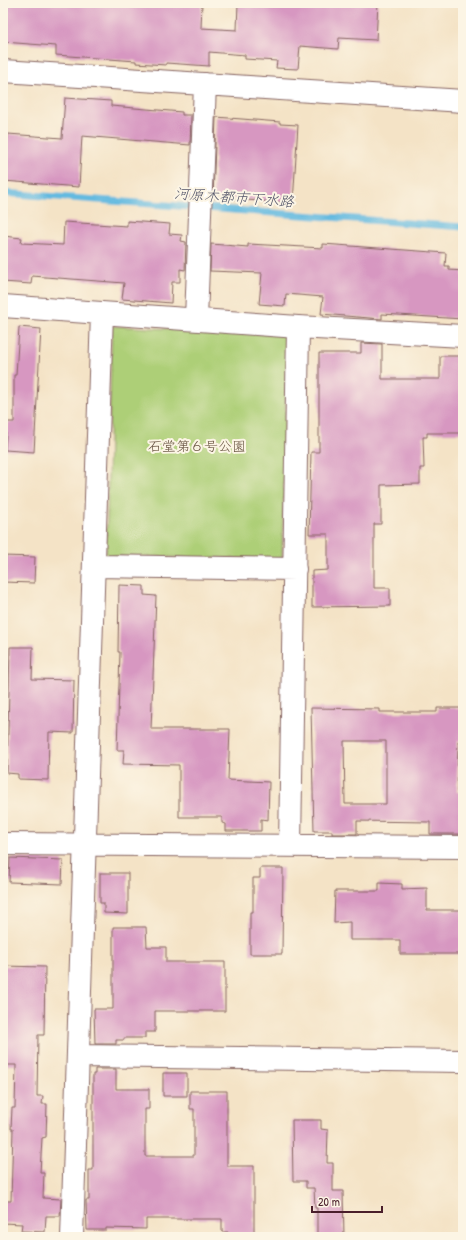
<svg xmlns="http://www.w3.org/2000/svg" width="466" height="1240" viewBox="0 0 466 1240" font-family="'Patrick Hand','Klee One',sans-serif">
<style>
.green{fill:#adcf77;stroke:#7c7751}
.lines{fill:none;stroke-linecap:round;stroke-linejoin:round}
.stream{stroke:#63bae0;stroke-width:7}
.building{fill:#d797c1;fill-rule:evenodd}
.minor-casing{stroke:#866461;stroke-width:24}
.minor{stroke:#fff;stroke-width:22}
.labels{text-anchor:middle;dominant-baseline:central;stroke-width:4;stroke-linejoin:round;paint-order:stroke}
.park-label{font-size:14px;fill:#685442;stroke:#fcf5e5}
.water-label{font-size:15px;font-style:italic;fill:#53556a;stroke:#fcf5e5}
</style>
<rect width="100%" height="100%" fill="#fcf5e5"/>
<filter id="ink" filterUnits="userSpaceOnUse"><feTurbulence type="fractalNoise" baseFrequency=".025" numOctaves="2"/><feDisplacementMap in="SourceGraphic" scale="8" xChannelSelector="R" yChannelSelector="G"/><feConvolveMatrix kernelMatrix="1 2 1 2 8 2 1 2 1" color-interpolation-filters="sRGB"/></filter>
<filter id="wash" filterUnits="userSpaceOnUse"><feTurbulence type="fractalNoise" baseFrequency=".012" numOctaves="4" result="noise"/><feDisplacementMap in="SourceGraphic" scale="16" xChannelSelector="R" yChannelSelector="G"/><feGaussianBlur stdDeviation="0.9" result="paint"/><feColorMatrix in="noise" values="0 0 0 0 0 0 0 0 0 0 0 0 0 0 0 0 0 1.4 0 .05"/><feComposite in="paint" operator="in"/></filter>
<g filter="url(#wash)">
<rect width="100%" height="100%" fill="#f4e3c6"/>
<path class="green" d="M112 326 287 335 282 559 106 556Z"/>
<g class="lines">
<path class="stream" d="M3 193 463 227"/>
</g>
<g id="blocks">
<path class="building" d="M3 3H202L201 28 237 30 238 3H378L376 40 339 38 338 49 300 46 298 69 276 68 277 61 245 59V55L209 52V66L166 63V65L136 63V61L56 55V46L3 42Z
M65 98 111 101V106L182 112V115H191L190 145 82 136 79 187 4 181 8 134 62 138Z
M216 117 280 122V124L298 125 293 203 213 198Z
M127 221 170 224 169 234 182 235 181 241 186 242 185 270 180 269V282H172L171 303 122 299 124 283 32 276 31 284 3 282V236L22 238 21 243 63 245 64 222 127 226Z
M211 244 248 247V244L323 248V244L446 253 445 266H449V270L463 271V319L382 314V319L321 314 323 297 286 294 285 306 259 304 262 273 210 271Z
M19 327 41 329 34 452 5 450 7 422H14V375H16Z
M361 343 382 344V379H440V356H463V433H427V437H423L424 468H420V484L381 485V524H374V588H390V606L312 607V571L328 570V534H309L311 452H319V353H361Z
M3 556 35 557 34 583 3 582Z
M119 585 144 586V595L156 596 151 729H230L228 780 269 782 268 820 261 819V831H226V824L222 823V817H179V765L123 764 124 750H117L120 652H118Z
M10 647H33L32 679 74 680 73 733 49 732 48 780 18 779V774L7 773Z
M311 708 380 709V712H437V708H463V741H458L457 792H463V834H430V822L357 821V834H332V831H314ZM344 741H386V804H345Z
M10 858 63 860 62 884 9 882Z
M260 868H283L282 954H250V912H253V878H260Z
M100 873H128V914L104 913V903H100Z
M379 883 402 884V889L427 888V910H463V954H400V940H350V922L334 923 335 891H379Z
M113 927H146L147 947H166V962H225V1011H155V1032H145V1038H124V1040H116V1044H95L94 1009H113Z
M3 966 45 967 44 1035H38L37 1096H43L42 1104H47L46 1137 42 1138 40 1173H44L43 1198 61 1199 60 1216H46L45 1232 21 1231 22 1224 3 1223V1201H11L13 1129H11L12 1108H15L16 1065H4Z
M95 1069H116V1089H149V1109H145V1156H194V1109H190V1091H227V1166H254V1237H228V1232H222V1219H146V1229L106 1228V1230H87L86 1200H89V1170H93V1074H95Z
M163 1073H187V1096H163Z
M292 1120H321V1129L328 1130 327 1163H333V1191H343L344 1237H317V1208H315L314 1188H306V1181H293Z"/>
</g>
</g>
<g filter="url(#ink)">
<use href="#blocks" fill-opacity="0" stroke="#866461" stroke-width="1"/>
<g class="lines">
<defs>
<path id="minor" d="M3 71 463 101
M3 306 298 327 463 336
M196 319 205 84
M95 566 295 569
M3 844 463 847
M290 846 298 327
M79 1056 463 1061
M72 1237 102 313"/>
</defs>
<use href="#minor" class="minor-casing"/>
<use href="#minor" class="minor"/>
</g>
</g>
<g class="labels">
<g class="park-label">
<text x="197" y="445">石堂第６号公園</text>
</g>
<g class="water-label">
<text transform="translate(234 197) rotate(4)">河原木都市下水路</text>
</g>
</g>
<rect width="466" height="1240" fill="none" stroke="#fcf5e5" stroke-width="16"/>
<path d="M312 1206v6h70v-6" fill="none" stroke="#4a1f2b" stroke-width="2"/>
<text x="318" y="1206" font-size="12" fill="#4a1f2b" stroke="#fcf5e5" stroke-width="3" paint-order="stroke">20 m</text>
</svg>
